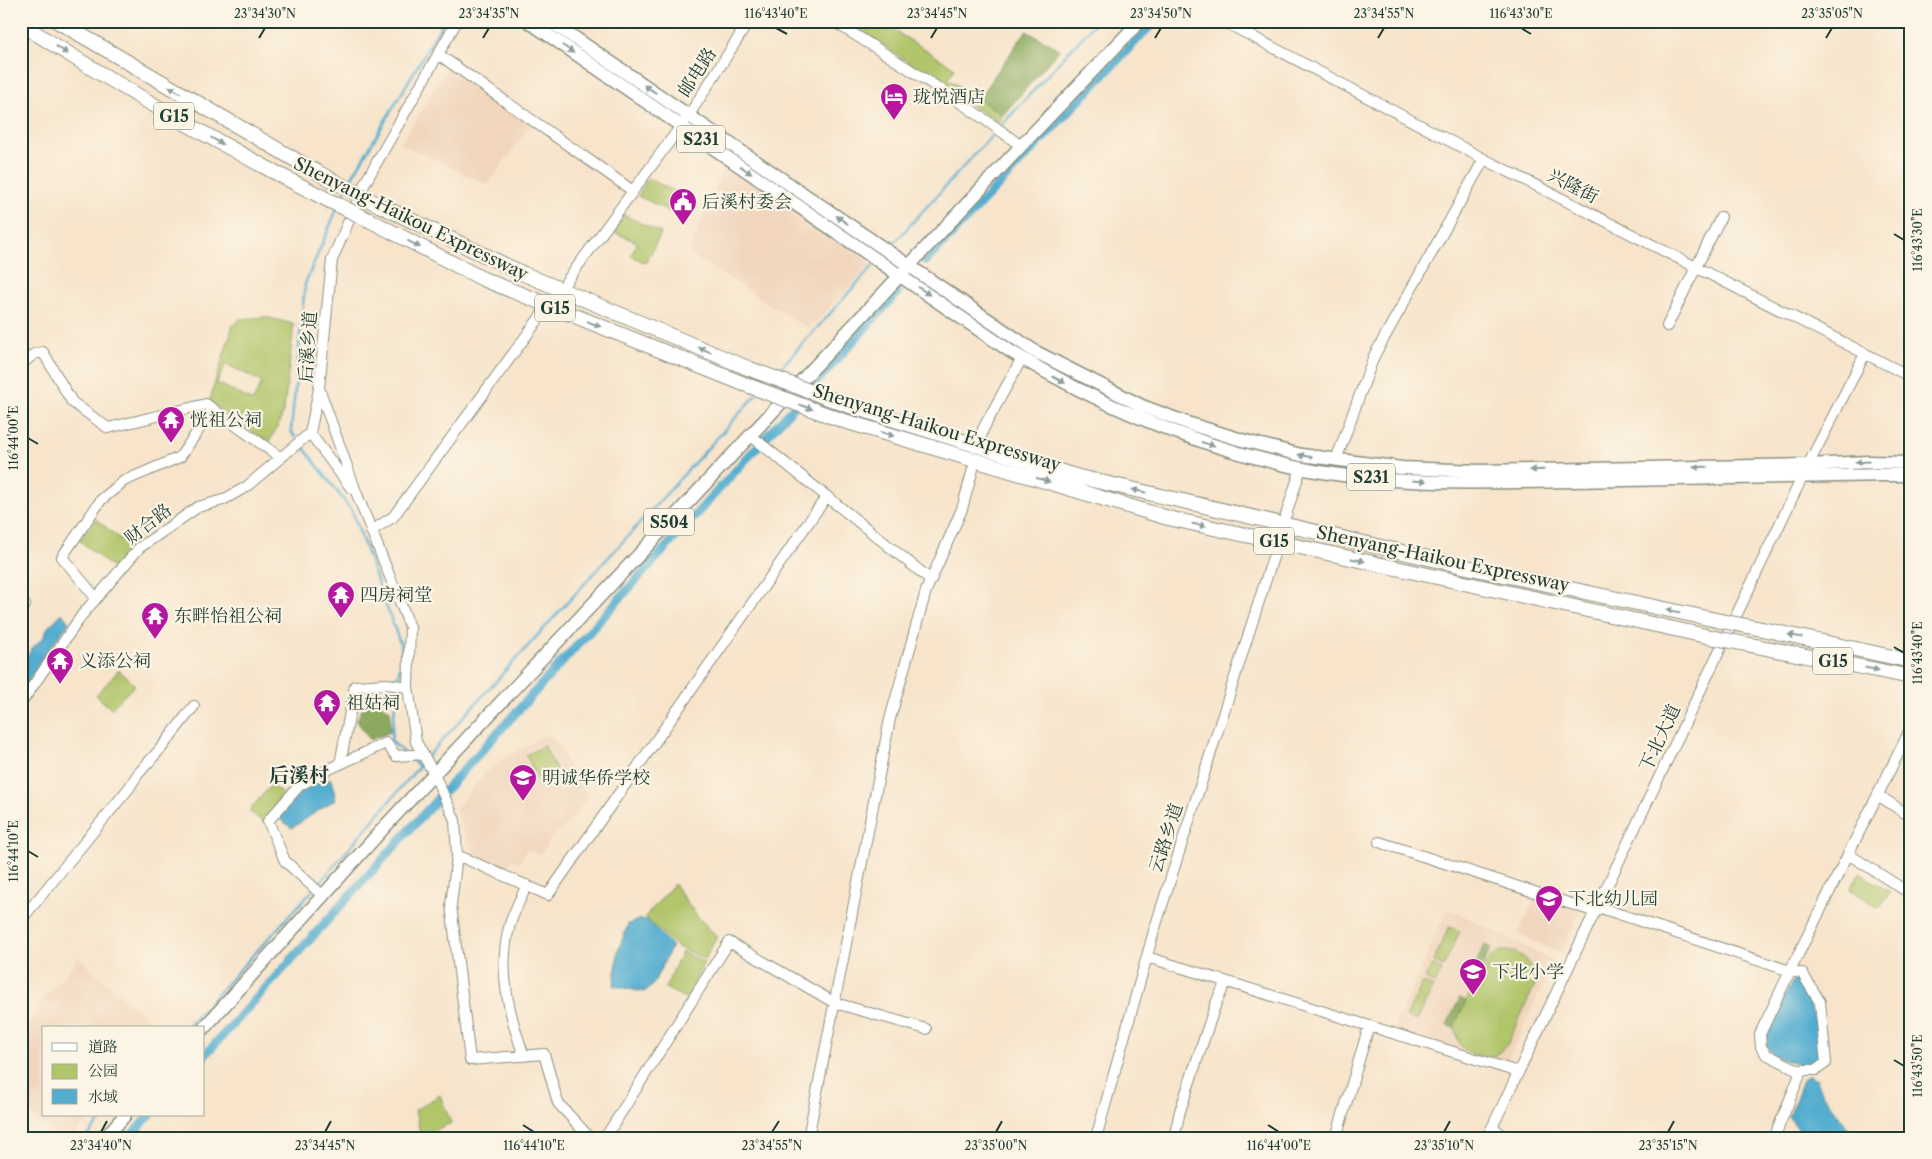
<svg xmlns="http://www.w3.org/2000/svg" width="1932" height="1159" viewBox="0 0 1932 1159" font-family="'Libre Caslon Text','Noto Serif SC',serif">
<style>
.built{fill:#f1d5bc}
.green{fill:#b1c56a;stroke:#68814f;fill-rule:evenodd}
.forest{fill:#8caa5e;stroke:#567449}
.water{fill:#52add0;stroke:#387582}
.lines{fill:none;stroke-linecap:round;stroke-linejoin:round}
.stream{stroke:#52add0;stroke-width:2.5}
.canal{stroke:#52add0;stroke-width:9}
.minor-casing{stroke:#8b9080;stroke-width:12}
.major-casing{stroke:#8b9080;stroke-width:15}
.highway-casing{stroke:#8b9080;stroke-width:16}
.minor{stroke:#fff;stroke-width:10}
.major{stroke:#fff;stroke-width:12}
.highway{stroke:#fff;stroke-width:14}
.highway-bridge-casing{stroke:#8b9080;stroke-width:16;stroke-linecap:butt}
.highway-bridge{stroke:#fff;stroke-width:14}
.oneway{fill:#8f9e9a}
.ticks{fill:none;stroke:#1f3d34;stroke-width:2}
.labels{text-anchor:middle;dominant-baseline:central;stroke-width:4.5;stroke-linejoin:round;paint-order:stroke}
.shield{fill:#fcf5e5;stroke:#617469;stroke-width:1}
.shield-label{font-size:16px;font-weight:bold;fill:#1f3d34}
.street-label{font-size:18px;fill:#1f3d34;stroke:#fcf5e5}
.poi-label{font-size:18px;fill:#1f3d34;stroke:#fcf5e5;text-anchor:start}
.quarter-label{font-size:20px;font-weight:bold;fill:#1f3d34;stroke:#fcf5e5}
.neatline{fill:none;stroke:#1f3d34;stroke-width:2}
.ticks-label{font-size:12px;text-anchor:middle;fill:#1f3d34}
</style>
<rect width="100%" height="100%" fill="#fcf5e5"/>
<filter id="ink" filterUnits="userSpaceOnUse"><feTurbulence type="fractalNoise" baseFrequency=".02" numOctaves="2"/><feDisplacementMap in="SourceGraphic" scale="10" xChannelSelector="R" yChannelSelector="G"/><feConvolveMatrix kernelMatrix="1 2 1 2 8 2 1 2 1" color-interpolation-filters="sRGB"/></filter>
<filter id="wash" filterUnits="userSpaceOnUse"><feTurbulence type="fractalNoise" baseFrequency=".0096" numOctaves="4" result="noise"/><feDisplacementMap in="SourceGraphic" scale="20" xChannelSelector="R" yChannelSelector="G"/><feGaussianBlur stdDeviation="1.12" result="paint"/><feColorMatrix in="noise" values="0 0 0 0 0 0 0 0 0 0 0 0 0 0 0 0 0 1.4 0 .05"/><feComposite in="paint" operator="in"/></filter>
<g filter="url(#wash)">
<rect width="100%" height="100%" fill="#f7e4cb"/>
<path class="built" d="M447 68 531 125 487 185 401 144Z
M725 163 873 263 809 329 688 253Z
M547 734 559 746 576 781 589 795 574 817 551 838 540 855 527 849 519 863 512 859 504 873 478 860 461 827 456 809 484 774 501 760Z
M1538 892 1580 912 1561 954 1518 934Z
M1448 908 1554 961 1506 1064 1393 1030Z
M79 958 158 1028H44V1115H92L71 1138H58L21 1108V1037L42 1001Z"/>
<path class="green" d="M848 21H879L955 68 948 79 1003 115 998 123Z
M648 179 677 192 669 211 638 196Z
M624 215 661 233 646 263 631 256 637 242 613 232Z
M265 317 294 324 284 409 280 421 269 443 213 405 210 399 233 325 240 319ZM226 364 262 382 253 401 217 383Z
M96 519 131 548 114 569 79 540Z
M119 670 135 685 111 709 96 695Z
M544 746 561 779 543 788 526 755Z
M271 785 285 796 264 823 249 811Z
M1860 873 1890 892 1879 908 1850 889Z
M674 884 696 915 717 937 705 959 677 947 645 917Z
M1449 927 1460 931 1443 967 1433 962Z
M1502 951C1524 950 1535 965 1535 985L1507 1045C1502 1050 1497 1055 1490 1057 1468 1062 1454 1042 1455 1023L1486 962 1495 953Z
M682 952 704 962 687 999 665 988Z
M1431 965 1442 970 1435 984 1425 979Z
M1423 982 1433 987 1417 1021 1406 1017Z
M440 1095 451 1123 421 1137 415 1110Z"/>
<path class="forest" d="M1026 31 1060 49 1003 115 978 99Z
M374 702 390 710V732L370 740 357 721 362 709Z
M1485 945 1491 948 1477 975 1471 973Z
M1460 998 1466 1001 1453 1028 1447 1025Z"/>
<path class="water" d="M62 613 69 623 44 655 21 694V667L32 648 43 638 48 627Z
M331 779 336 799 292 828 278 818 307 785Z
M638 920H647L672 946 652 986 644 992 614 986 618 951 628 924Z
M1798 979C1813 1008 1819 1026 1820 1059L1812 1066C1795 1064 1768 1060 1764 1039L1793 980Z
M1808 1075 1817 1079 1820 1090 1855 1138H1805L1789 1117 1803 1080Z"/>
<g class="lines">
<path class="stream" d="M1000 127 1097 21
M348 184 444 21
M340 202 345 191
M890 247 996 131
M776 373 875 264
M295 437 291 431 305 284 337 209
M304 448 352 511 402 649 398 683
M397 688 391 741 403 752
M428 756 757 394
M410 759 419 766
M316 887 423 762
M186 1028 312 891
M85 1138 106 1115"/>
<path class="canal" d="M926 261 1155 21
M204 1056 898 292
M129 1138 150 1115"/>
</g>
</g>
<g filter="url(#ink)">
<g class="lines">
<defs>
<path id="minor" d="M457 21 365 183 332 260 319 388 358 497 410 627 408 687 416 742 434 774 455 820 457 855 451 905 470 1060 544 1054 558 1103 590 1138
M833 21C896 61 961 100 1021 146
M1223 21 1484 159 1911 377
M438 54 633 191
M566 282 689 115 749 21
M554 298 555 297
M1667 326 1721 217
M21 365 34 354 43 352 72 402 108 428 206 404 281 458
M319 389 310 433 351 488
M750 435 931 580
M981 437 983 429 1022 358
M1336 460 1374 356 1484 159
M1286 515 1301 468
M371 531 393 517 543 313
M96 598 62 557 101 500 124 481 180 457 213 409
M21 603 25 605
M21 703 82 615 139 548 198 507 223 500 246 487 310 433
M340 764 355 686 387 684 408 687
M1878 795 1911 817
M1379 842 1596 912
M1848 854 1911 894
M457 855 548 895 827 496
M323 896 285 861 268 821 299 786 325 771 386 743 396 756 423 754
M1598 907 1790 971 1911 728
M21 920 129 788 138 774 162 747 194 706
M1147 957 1518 1072
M524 1056C509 1014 497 969 510 924 514 911 521 898 527 885
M1492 1127 1507 1138
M605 1138 729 942 835 1003 926 1029
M808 1138 890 719 926 591 962 509 973 469
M1096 1138 1154 931 1275 551
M1174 1138 1180 1111 1216 1003 1226 982
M1336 1138 1369 1026
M1487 1138 1808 465 1865 354
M1774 1138 1799 1077 1798 1070 1766 1054 1761 1047 1760 1034 1790 971 1802 973 1820 1002 1826 1063 1816 1070H1798"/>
<path id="major" d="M528 21 1010 351C1100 406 1196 446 1299 468 1388 486 1480 483 1571 481 1677 480 1783 478 1889 475H1911
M550 21 1034 351 1142 406 1190 424 1242 440 1301 455 1402 468 1479 471 1808 465 1868 462 1911 463
M204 1028 389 822 1021 146 1140 21
M105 1138 125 1115"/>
<path id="highway" d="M57 21 306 166 339 184
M21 24C121 88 224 147 330 201
M379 205 524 274 750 369
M371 221 483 279 744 384
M847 405 1075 476 1476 569 1721 621
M841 420 1168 518 1715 638
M1762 629 1911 661
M1756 646 1911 677"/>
</defs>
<use href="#minor" class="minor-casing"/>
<use href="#major" class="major-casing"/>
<use href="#highway" class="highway-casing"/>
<use href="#minor" class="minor"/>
<use href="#major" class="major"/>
<use href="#highway" class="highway"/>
<defs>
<path id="highway-bridge" d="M339 184 379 205
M330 201 371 221
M750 369 847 405
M744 384 841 420
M1721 621 1762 629
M1715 638 1756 646"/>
</defs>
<use href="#highway-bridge" class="highway-bridge-casing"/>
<use href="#highway-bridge" class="highway-bridge"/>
</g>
<defs><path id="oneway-solid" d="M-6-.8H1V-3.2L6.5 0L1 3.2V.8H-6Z" transform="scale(1.25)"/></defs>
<g class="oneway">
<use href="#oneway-solid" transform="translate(568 49) rotate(35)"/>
<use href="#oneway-solid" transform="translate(62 50) rotate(33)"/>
<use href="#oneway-solid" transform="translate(650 89) rotate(-147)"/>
<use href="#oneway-solid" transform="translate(175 90) rotate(-150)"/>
<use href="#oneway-solid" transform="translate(217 141) rotate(30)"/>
<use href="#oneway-solid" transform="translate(746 170) rotate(35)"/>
<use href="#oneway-solid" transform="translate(842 220) rotate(-145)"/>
<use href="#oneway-solid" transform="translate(414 244) rotate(27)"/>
<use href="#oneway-solid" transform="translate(924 291) rotate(35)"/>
<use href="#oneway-solid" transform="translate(594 324) rotate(22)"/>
<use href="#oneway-solid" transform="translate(705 350) rotate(-157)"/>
<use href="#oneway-solid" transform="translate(1059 380) rotate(28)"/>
<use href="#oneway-solid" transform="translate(806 407) rotate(20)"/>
<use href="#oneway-solid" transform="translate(887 434) rotate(17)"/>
<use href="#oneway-solid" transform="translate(1208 444) rotate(16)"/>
<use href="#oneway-solid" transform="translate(1305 456) rotate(-170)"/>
<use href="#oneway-solid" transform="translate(1862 462) rotate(177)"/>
<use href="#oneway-solid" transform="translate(1700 467) rotate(179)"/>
<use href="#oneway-solid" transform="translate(1537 470) rotate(179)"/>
<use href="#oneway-solid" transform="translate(1043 480) rotate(17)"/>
<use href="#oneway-solid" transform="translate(1419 481) rotate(2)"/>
<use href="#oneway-solid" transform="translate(1139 491) rotate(-167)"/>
<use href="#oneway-solid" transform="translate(1199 525) rotate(12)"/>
<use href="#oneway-solid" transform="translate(1358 560) rotate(12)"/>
<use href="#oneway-solid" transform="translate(1673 611) rotate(-168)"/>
<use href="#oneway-solid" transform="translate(1795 636) rotate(-168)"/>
<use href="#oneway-solid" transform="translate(1872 669) rotate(11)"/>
</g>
</g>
<path class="ticks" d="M776 28 787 34M1521 28 1531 34M259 38 265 28M483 38 489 28M931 38 937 28M1155 38 1161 28M1378 38 1384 28M1826 38 1832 28M1894 234 1904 240M28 438 38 444M1894 647 1904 653M28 851 38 857M1894 1060 1904 1066M523 1125 534 1132M1268 1125 1279 1132M101 1132 107 1121M325 1132 331 1121M772 1132 779 1121M996 1132 1002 1121M1444 1132 1450 1121M1668 1132 1674 1121"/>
<defs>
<symbol id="hotel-pin" viewBox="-11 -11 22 30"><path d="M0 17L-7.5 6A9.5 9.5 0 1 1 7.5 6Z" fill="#b5179e" stroke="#fcf5e5"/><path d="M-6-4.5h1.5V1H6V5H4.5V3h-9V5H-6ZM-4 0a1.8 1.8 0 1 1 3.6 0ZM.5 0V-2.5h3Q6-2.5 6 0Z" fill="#fff"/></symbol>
<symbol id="civic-pin" viewBox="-11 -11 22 30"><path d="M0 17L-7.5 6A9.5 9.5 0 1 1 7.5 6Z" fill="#b5179e" stroke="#fcf5e5"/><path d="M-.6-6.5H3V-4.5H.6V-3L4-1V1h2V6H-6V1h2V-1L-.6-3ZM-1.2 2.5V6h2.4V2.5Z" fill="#fff"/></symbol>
<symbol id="temple-pin" viewBox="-11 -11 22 30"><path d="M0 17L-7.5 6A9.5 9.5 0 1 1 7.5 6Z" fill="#b5179e" stroke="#fcf5e5"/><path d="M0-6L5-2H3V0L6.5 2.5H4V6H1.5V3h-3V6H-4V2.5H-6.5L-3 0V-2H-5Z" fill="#fff"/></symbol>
<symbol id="school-pin" viewBox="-11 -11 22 30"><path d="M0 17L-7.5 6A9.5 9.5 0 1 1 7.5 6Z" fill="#b5179e" stroke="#fcf5e5"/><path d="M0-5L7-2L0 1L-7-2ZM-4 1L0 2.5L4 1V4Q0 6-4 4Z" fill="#fff"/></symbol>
</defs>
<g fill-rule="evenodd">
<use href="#hotel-pin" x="878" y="81" width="32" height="43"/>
<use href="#civic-pin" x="667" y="186" width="32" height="43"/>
<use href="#temple-pin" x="155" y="404" width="32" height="43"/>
<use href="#temple-pin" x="325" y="579" width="32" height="43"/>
<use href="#temple-pin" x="139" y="600" width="32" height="43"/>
<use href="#temple-pin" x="44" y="645" width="32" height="43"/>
<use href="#temple-pin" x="311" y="687" width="32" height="43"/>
<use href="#school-pin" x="507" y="762" width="32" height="43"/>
<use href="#school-pin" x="1533" y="883" width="32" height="43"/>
<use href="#school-pin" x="1457" y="956" width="32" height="43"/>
</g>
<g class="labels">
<g class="shield">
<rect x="154" y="102.5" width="40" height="27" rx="4"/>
<rect x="677" y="125.5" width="48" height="27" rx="4"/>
<rect x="535" y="294.5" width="40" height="27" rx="4"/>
<rect x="1347" y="463.5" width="48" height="27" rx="4"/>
<rect x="644" y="508.5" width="50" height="27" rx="4"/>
<rect x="1254" y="527.5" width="40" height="27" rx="4"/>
<rect x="1813" y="647.5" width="40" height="27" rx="4"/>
</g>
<g class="shield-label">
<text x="174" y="116">G15</text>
<text x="701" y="139">S231</text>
<text x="555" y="308">G15</text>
<text x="1371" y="477">S231</text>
<text x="669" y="522">S504</text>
<text x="1274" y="541">G15</text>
<text x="1833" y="661">G15</text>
</g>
<g class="street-label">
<text transform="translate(697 72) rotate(-57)">邮电路</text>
<text transform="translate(1573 186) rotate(27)">兴隆街</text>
<text transform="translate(411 219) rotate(26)">Shenyang-Haikou Expressway</text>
<text transform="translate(308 347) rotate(-86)">后溪乡道</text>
<text transform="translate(937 428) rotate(17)">Shenyang-Haikou Expressway</text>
<text transform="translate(148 524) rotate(-38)">财合路</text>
<text transform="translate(1443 559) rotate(12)">Shenyang-Haikou Expressway</text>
<text transform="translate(1660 738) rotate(-65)">下北大道</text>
<text transform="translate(1166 838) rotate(-72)">云路乡道</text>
</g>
<g class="poi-label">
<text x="913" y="97">珑悦酒店</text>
<text x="702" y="202">后溪村委会</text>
<text x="190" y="420">恍祖公祠</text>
<text x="360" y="595">四房祠堂</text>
<text x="174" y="616">东畔怡祖公祠</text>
<text x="79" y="661">义添公祠</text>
<text x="346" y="703">祖姑祠</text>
<text x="542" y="778">明诚华侨学校</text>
<text x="1568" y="899">下北幼儿园</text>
<text x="1492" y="972">下北小学</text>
</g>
<g class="quarter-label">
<text x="299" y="775">后溪村</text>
</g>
</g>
<rect width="1932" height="1159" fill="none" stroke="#fcf5e5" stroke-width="55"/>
<rect x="42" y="1026" width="162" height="90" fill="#fcf5e5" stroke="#a4ab9e"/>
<rect x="52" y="1043" width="25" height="8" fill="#ffffff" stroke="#a4ab9e"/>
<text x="88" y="1052" font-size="15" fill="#1f3d34">道路</text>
<rect x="52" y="1064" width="25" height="15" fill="#b1c56a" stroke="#a4ab9e"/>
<text x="88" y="1076" font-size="15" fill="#1f3d34">公园</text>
<rect x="52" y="1089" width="25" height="15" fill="#52add0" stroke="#a4ab9e"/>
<text x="88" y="1102" font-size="15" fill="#1f3d34">水域</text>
<rect x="28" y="28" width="1876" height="1104" class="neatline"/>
<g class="ticks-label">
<text x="265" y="18">23°34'30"N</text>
<text x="489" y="18">23°34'35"N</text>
<text x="776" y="18">116°43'40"E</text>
<text x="937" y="18">23°34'45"N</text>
<text x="1161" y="18">23°34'50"N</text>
<text x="1384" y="18">23°34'55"N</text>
<text x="1521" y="18">116°43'30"E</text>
<text x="1832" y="18">23°35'05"N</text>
<text transform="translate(1918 240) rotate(-90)" y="4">116°43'30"E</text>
<text transform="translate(14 438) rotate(-90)" y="4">116°44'00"E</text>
<text transform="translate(1918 653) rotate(-90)" y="4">116°43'40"E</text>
<text transform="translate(14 851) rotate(-90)" y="4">116°44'10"E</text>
<text transform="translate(1918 1066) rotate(-90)" y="4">116°43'50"E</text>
<text x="101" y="1150">23°34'40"N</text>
<text x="325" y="1150">23°34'45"N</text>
<text x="534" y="1150">116°44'10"E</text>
<text x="772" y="1150">23°34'55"N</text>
<text x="996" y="1150">23°35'00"N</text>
<text x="1279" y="1150">116°44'00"E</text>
<text x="1444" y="1150">23°35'10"N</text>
<text x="1668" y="1150">23°35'15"N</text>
</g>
</svg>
